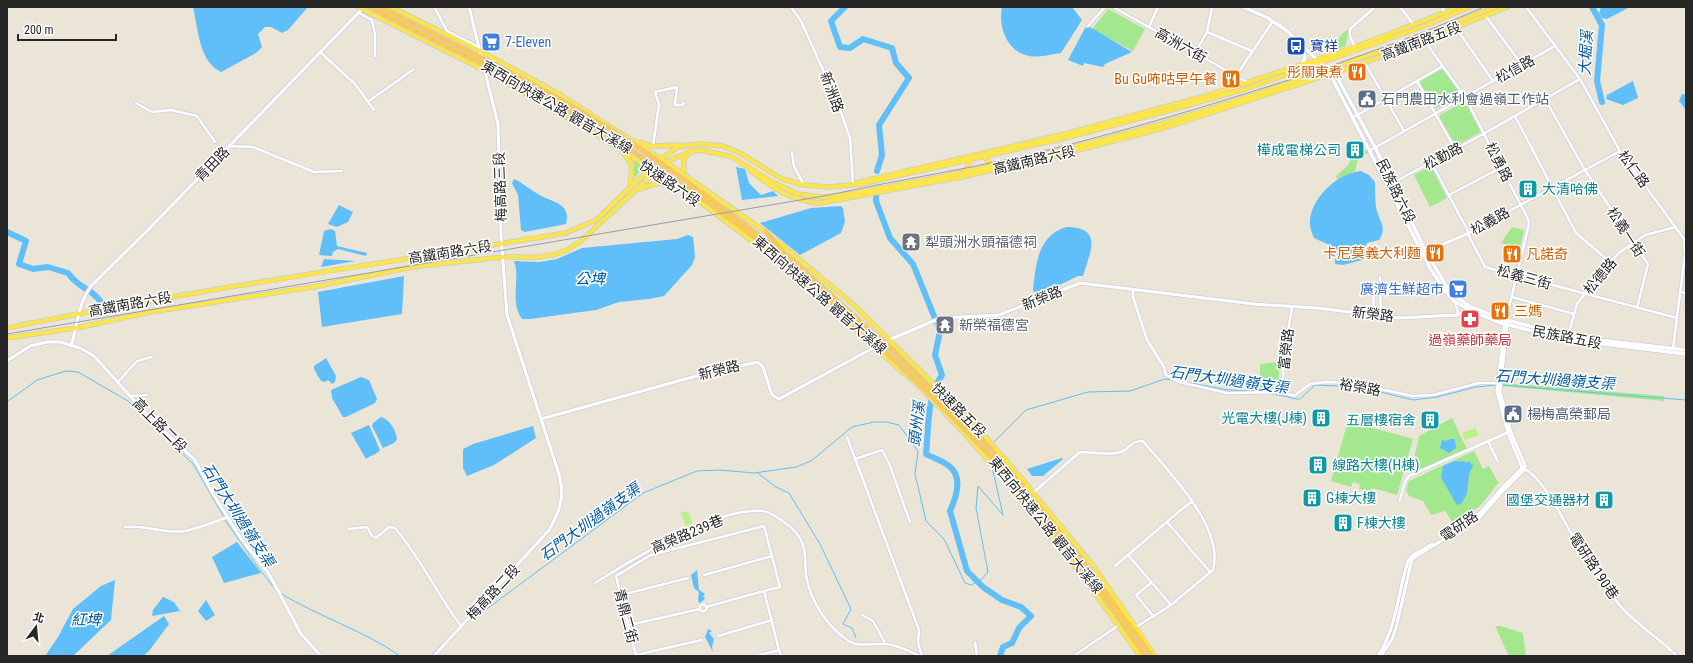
<svg xmlns="http://www.w3.org/2000/svg" width="1693" height="663" viewBox="0 0 1693 663" font-family="'Roboto Condensed','Noto Sans TC',sans-serif">
<style>
.green{fill:#a3e78e}
.pitch{fill:#b9f088}
.water{fill:#60bff8}
.lines{fill:none;stroke-linecap:round;stroke-linejoin:round}
.stream{stroke:#60bff8;stroke-width:1}
.river{stroke:#60bff8;stroke-width:6}
.minor-casing{stroke:#cccee2;stroke-width:4}
.tertiary-casing{stroke:#cccee2;stroke-width:4.5}
.secondary-casing{stroke:#cccee2;stroke-width:5}
.primary-casing{stroke:#cbcbcb;stroke-width:5.5}
.trunk-casing{stroke:#cbcbcb;stroke-width:5.5}
.minor{stroke:#fff;stroke-width:2.5}
.tertiary{stroke:#fff;stroke-width:3}
.secondary{stroke:#fff;stroke-width:3.5}
.primary{stroke:#fbe54c;stroke-width:4}
.trunk{stroke:#fdc94d;stroke-width:4}
.rail{stroke:#9a9bb4;stroke-width:1}
.trunk-bridge-casing{stroke:#cbcbcb;stroke-width:5.5;stroke-linecap:butt}
.trunk-bridge{stroke:#fdc94d;stroke-width:4}
.labels{text-anchor:middle;dominant-baseline:central;stroke-width:3;stroke-linejoin:round;paint-order:stroke}
.street-label{font-size:14px;fill:#272727;stroke:#fff}
.shop-label{font-size:14px;fill:#366cbe;stroke:#fff;text-anchor:start}
.transit-label{font-size:14px;fill:#164399;stroke:#fff;text-anchor:start}
.food-label{font-size:14px;fill:#c56008;stroke:#fff;text-anchor:end}
.service-label{font-size:14px;fill:#4e5e75;stroke:#fff;text-anchor:start}
.culture-label{font-size:14px;fill:#0d838f;stroke:#fff;text-anchor:end}
.worship-label{font-size:14px;fill:#5b616d;stroke:#fff;text-anchor:start}
.health-label{font-size:14px;fill:#be3a42;stroke:#fff}
.water-label{font-size:15px;font-style:italic;fill:#0359a0;stroke:#fff}
</style>
<rect width="100%" height="100%" fill="#ebe5d7"/>
<path class="green" d="M369 7H386L477 54 479 66 367 9Z
M1108 9 1145 29 1133 51 1092 29Z
M1348 30 1346 46 1329 52C1336 45 1339 33 1348 30Z
M1440 70H1443L1460 93 1459 96 1436 109 1420 83 1421 81Z
M1463 102 1466 103 1480 131 1479 133 1457 145 1455 144 1440 118V115Z
M1368 149 1370 152 1358 159 1355 171 1337 180 1336 176 1348 165 1353 157Z
M633 160 644 167 634 178Z
M1431 166 1447 198 1430 207 1414 175Z
M1512 227 1524 230 1520 248 1501 243Z
M1279 362V384L1273 389 1260 391V364Z
M1503 383 1664 396V401L1503 386Z
M1452 418 1467 449 1414 473 1412 468 1419 436Z
M1348 421 1413 439 1397 495 1373 488 1372 493 1359 489 1360 484 1353 482 1351 487 1331 481Z
M1474 451 1483 469 1489 466 1497 480 1499 482 1481 505 1454 524 1445 511 1431 515 1423 501 1409 496 1406 490 1409 481Z
M1495 626H1500L1523 633 1526 656H1509Z"/>
<path class="pitch" d="M1475 428 1479 435 1465 440 1462 433Z
M687 511 693 523 686 526 681 513Z"/>
<path class="water" d="M193 7H308L288 30 282 33 271 27H265L258 34 262 47 256 53 221 72C199 62 198 28 193 7Z
M1002 7H1072L1082 20 1061 53C1052 54 1039 58 1029 56 1007 52 998 27 1002 7Z
M1601 7H1630L1607 19 1602 18 1599 13Z
M1085 28 1090 27 1132 52 1105 64 1103 67 1084 63 1083 66 1068 60Z
M1633 81 1638 98 1623 105 1606 99 1607 95Z
M1682 94 1686 95V110L1679 101Z
M736 167 745 169 749 183 761 195 773 191 778 196 742 200Z
M1361 171 1369 175 1375 182C1375 190 1375 199 1376 207 1378 220 1388 227 1379 240L1367 243 1365 248 1366 259 1343 265 1335 264 1336 248 1314 238C1312 233 1309 226 1310 220 1312 197 1338 173 1361 171Z
M514 179C523 183 529 189 538 194 550 202 572 202 566 224L525 232 521 230 518 195 512 183Z
M339 205 353 212 348 222 337 227 328 224Z
M841 206 843 208 845 222 841 233 800 255 760 223 811 208Z
M1066 227C1104 227 1090 252 1083 276H1078L1041 294 1035 293 1033 290C1036 265 1037 236 1066 227Z
M331 229 335 231 337 246 367 253 366 256 338 249 333 252 332 256 319 255 324 231Z
M688 235 693 237 695 257 692 265 664 296 649 299 619 302 596 310 530 319H522C509 300 521 279 514 261L540 262 557 259 582 248 677 239Z
M324 259 356 261 321 267Z
M404 276 402 314 322 327 318 292Z
M326 358 336 376 335 382 332 384 328 380 325 382 321 381 314 369V366Z
M361 377 369 380 377 399 375 403 346 417H343L332 398 331 390Z
M381 417C390 419 396 431 397 439L394 443 383 448 372 426 373 423Z
M369 425 380 450C376 455 371 455 366 459L351 433Z
M533 426 536 438 494 465 467 476 463 468V449L473 444Z
M1451 439H1455L1456 448 1449 453 1440 448 1442 440 1446 441Z
M1062 458 1063 459 1043 476H1032L1027 469Z
M1455 461 1470 462 1473 466 1469 474 1467 493 1462 503 1457 505 1441 478 1443 466Z
M237 542 261 573 224 583 212 557Z
M697 570 699 590 705 594 703 596 705 599 700 603 698 601 699 592 694 588 691 575Z
M115 580 111 620 73 656H45L58 637 73 609 101 586Z
M163 597 174 602 180 611 152 616 153 610Z
M206 600 215 615 206 621 198 611Z
M164 616 169 624 149 651 143 656H107Z
M708 629 712 631 709 633 714 639 712 647 713 652 705 637Z"/>
<g class="lines">
<path class="stream" d="M1180 381 1228 390 1260 391
M1501 385 1686 400
M1269 393 1297 399H1300L1315 385 1360 387 1413 400 1437 397 1476 387 1496 385
M7 402 37 380 66 371 78 372 128 401 193 464 224 517
M994 442 1026 410 1088 392 1130 391 1165 379 1173 380
M758 473 776 487 789 493 820 544 851 609 843 624 852 628 856 638
M225 520 260 570 276 590
M280 593C319 617 363 630 400 656
M470 620 476 617 635 499 643 493 697 471 720 470 754 473 796 467 811 461 852 427 874 422H886L899 425 918 451 915 474 926 521 944 539 965 583 971 585 981 580 988 572 976 508 978 486 1003 515 992 467
M431 656 465 621"/>
<path class="river" d="M845 7 831 21 840 47 850 48 863 39 892 48 896 63 909 78 879 125 882 155 877 171
M1592 7 1602 25 1597 81 1602 102
M876 195V201L890 238 913 264 940 331 935 355 942 375C926 398 929 429 926 454 933 458 943 461 949 466 964 477 956 498 950 511L967 571 983 587 1002 600 1021 607 1031 616 1019 628 1012 643 1003 647 1000 656
M7 232 26 241 19 264 33 269 48 267 68 273C79 289 90 287 101 302"/>
<defs>
<path id="minor" d="M791 7 801 21 837 101 850 138 853 184
M1113 7 1247 82
M1400 7 1414 25
M1441 7 1446 13
M1526 7 1580 79 1620 151 1684 239 1685 255 1673 348
M435 8 447 31 479 47
M359 13 372 20 375 34V56
M1486 16 1522 65
M1088 26 1105 7
M1149 27 1158 7
M1456 28 1493 81
M1207 32 1252 51
M1424 40 1465 97 1528 219 1529 224 1506 320
M1355 47 1350 36V29L1375 7
M320 52 355 84 374 110
M1195 53 1207 32 1212 7
M1365 63 1404 131
M1236 76 1273 21
M1417 81 1455 149
M1545 99 1585 170 1648 264 1637 308
M369 101 414 69
M136 103 152 112 171 110 197 116 215 142
M1515 116 1576 233 1610 262
M1354 117 1443 66
M229 146 253 147 314 172 342 171
M653 146 659 104 655 92 677 87 675 105H682L684 103
M1371 150 1555 46
M792 153 794 166 804 185
M1431 162 1469 233V236L1485 267 1677 318
M1389 185 1485 133 1580 79
M1449 195 1502 167
M1425 252 1469 233 1620 151
M1380 277 1381 316
M1373 287 1374 315
M1133 289V297L1147 340 1164 367 1166 375 1179 382 1227 393 1283 392 1294 396 1310 384 1326 382 1350 383 1413 396 1433 395 1479 383H1497
M1681 292 1686 293
M1512 297 1574 314
M1455 302 1458 312 1457 315
M1568 336 1577 304 1610 262 1620 252 1645 235 1676 227
M118 382 137 361 152 357
M1283 392V361L1292 307
M131 396 147 395
M847 437 919 630 918 643 922 656
M1488 441 1498 462
M855 459 882 450 889 463 910 522
M1524 469C1543 477 1566 524 1576 543 1588 563 1610 596 1626 612 1642 628 1661 640 1677 656
M1034 492 1080 452C1093 452 1109 456 1121 452 1129 449 1133 440 1143 441 1168 471 1225 527 1213 570L1171 605 1136 627
M1400 500 1405 482 1409 476 1509 432
M1167 522 1210 572
M125 527C145 525 166 534 185 531 199 528 214 522 228 517
M348 529 367 527 372 536 376 538 389 527 395 528C421 558 437 595 461 626
M1128 555 1171 605
M1115 566 1182 509 1193 501
M704 575 772 556
M595 583C633 559 718 506 763 511 771 512 778 518 784 522 793 528 800 535 803 545 806 554 805 565 806 575 810 600 826 625 847 640 859 649 878 641 892 645 901 647 911 652 920 656
M1151 583 1136 595 1154 617
M621 595 688 578
M699.5 608a3.5 3.5 0 1 1 7 0a3.5 3.5 0 1 1-7 0Z
M706 607 764 591
M862 615 873 621 884 641V644
M629 625 700 609
M718 636 772 620
M975 642 977 656
M779 650 781 656
M636 655 702 640
M1075 655 1119 625
M636 656 616 576 651 555 764 526 780 587 764 591 779 650 756 656"/>
<path id="tertiary" d="M889 340 940 318 999 315 1080 283 1254 304 1317 308 1398 318 1457 315 1469 310
M71 346C78 324 78 301 93 284L147 231 364 7
M7 361 30 346 47 342H60L80 348 94 356 150 418 195 460 213 494 242 540 269 574 301 634 321 656
M541 419 707 373 758 362 763 367 772 395 779 399 875 347
M1459 527 1480 513 1502 488 1522 468 1508 433 1497 391 1505 322
M434 656 549 530C560 511 565 496 559 474L507 315 501 236 498 124 469 7
M1378 656C1398 624 1397 595 1408 561L1413 555 1432 544
M1381 656 1392 639 1396 628 1412 559 1481 516 1501 493 1525 469 1524 463 1511 432 1500 392 1507 324 1506 320"/>
<path id="secondary" d="M1243 7 1268 18 1286 30 1328 70 1430 268 1443 288 1454 301 1469 310 1498 322 1563 339 1686 354
M1301 65 1305 58 1303 48
M1332 72 1338 79 1375 147 1426 252 1448 289 1456 297 1471 307 1499 318 1572 337 1686 350"/>
<path id="primary" d="M358 7 484 70 589 130 680 187 788 268 828 302 874 347 921 388 965 434 1011 487 1084 578 1140 656
M391 7 480 51 559 94 666 162 767 233
M637 142 653 146 680 145
M624 154 632 165 630 186
M984 156 992 166
M750 170C772 188 791 201 820 203L961 177 1054 156 1164 128 1364 63 1508 7
M964 173 971 160
M684 175V159L690 152
M856 183 1069 133 1209 95 1355 47 1459 7
M639 189 659 183 677 187
M777 241 854 305 975 425 1022 479 1095 568 1155 656
M7 328C192 290 380 264 566 233L596 220 660 159 678 147 698 144 723 146 740 153 782 179 804 185 830 187 861 184 1065 138 1178 108 1248 88 1419 28 1470 7
M7 338 76 328 151 312 313 287 412 267 503 257H538L553 255 567 250 581 241 666 162 690 152 699 150 730 156 774 183 798 194 821 197 838 196C948 177 1057 154 1164 123 1276 90 1386 50 1495 7"/>
<path id="trunk" d="M709 198 792 260 821 286
M707 202 789 264 818 290
M765 231 782 249
M993 451C1050 516 1101 585 1152 656
M989 455C1046 519 1098 585 1145 656"/>
</defs>
<use href="#minor" class="minor-casing"/>
<use href="#tertiary" class="tertiary-casing"/>
<use href="#secondary" class="secondary-casing"/>
<use href="#primary" class="primary-casing"/>
<use href="#trunk" class="trunk-casing"/>
<use href="#minor" class="minor"/>
<use href="#tertiary" class="tertiary"/>
<use href="#secondary" class="secondary"/>
<use href="#primary" class="primary"/>
<use href="#trunk" class="trunk"/>
<path class="rail" d="M7 334 824 196C887 182 951 172 1014 158 1101 138 1188 112 1273 85 1345 62 1415 37 1484 7"/>
<defs>
<path id="trunk-bridge" d="M370 7C422 36 477 60 530 88 592 122 649 162 707 202
M380 7C462 49 547 88 625 139 654 157 681 178 709 198
M821 286 889 347 993 451
M818 290C877 343 935 397 989 455"/>
</defs>
<use href="#trunk-bridge" class="trunk-bridge-casing"/>
<use href="#trunk-bridge" class="trunk-bridge"/>
</g>
<defs>
<symbol id="supermarket-square" viewBox="-11 -11 22 22"><rect x="-9" y="-9" width="18" height="18" rx="4" fill="#3f7fe0" stroke="#fff"/><path d="M-6-5.5h2.5l.6 2H6L4.5 2H-2.5L-4.4-4H-6ZM-1.5 3.2a1.3 1.3 0 1 0 .1 0ZM3 3.2a1.3 1.3 0 1 0 .1 0Z" fill="#fff"/></symbol>
<symbol id="bus-square" viewBox="-11 -11 22 22"><rect x="-9" y="-9" width="18" height="18" rx="4" fill="#1a4fb4" stroke="#fff"/><path d="M-5-6H5V4H4V6H2V4H-2V6H-4V4H-5ZM-3.5-4V0h7V-4ZM-3.5 1.2v1.5H-2V1.2ZM2 1.2v1.5H3.5V1.2Z" fill="#fff"/></symbol>
<symbol id="restaurant-square" viewBox="-11 -11 22 22"><rect x="-9" y="-9" width="18" height="18" rx="4" fill="#e8710a" stroke="#fff"/><path d="M-5-6h1v4h1v-4h1v4h1v-4h1v5L-1.5 .5V6h-2V.5L-5-1ZM5-6V6H3V1.5H1.5Q1.5-4 5-6Z" fill="#fff"/></symbol>
<symbol id="civic-square" viewBox="-11 -11 22 22"><rect x="-9" y="-9" width="18" height="18" rx="4" fill="#5c6f8a" stroke="#fff"/><path d="M-.6-6.5H3V-4.5H.6V-3L4-1V1h2V6H-6V1h2V-1L-.6-3ZM-1.2 2.5V6h2.4V2.5Z" fill="#fff"/></symbol>
<symbol id="building-square" viewBox="-11 -11 22 22"><rect x="-9" y="-9" width="18" height="18" rx="4" fill="#0f9aa8" stroke="#fff"/><path d="M-4-6H4V6H1V3H-1V6H-4ZM-2.5-4.3h1.7v1.8h-1.7ZM.8-4.3h1.7v1.8H.8ZM-2.5-1h1.7V.8h-1.7ZM.8-1h1.7V.8H.8Z" fill="#fff"/></symbol>
<symbol id="temple-square" viewBox="-11 -11 22 22"><rect x="-9" y="-9" width="18" height="18" rx="4" fill="#6b7280" stroke="#fff"/><path d="M0-6L5-2H3V0L6.5 2.5H4V6H1.5V3h-3V6H-4V2.5H-6.5L-3 0V-2H-5Z" fill="#fff"/></symbol>
<symbol id="pharmacy-square" viewBox="-11 -11 22 22"><rect x="-9" y="-9" width="18" height="18" rx="4" fill="#e0444e" stroke="#fff"/><path d="M-2-6h4v4h4v4h-4v4h-4v-4h-4v-4h4Z" fill="#fff"/></symbol>
</defs>
<g fill-rule="evenodd">
<use href="#supermarket-square" x="480" y="31" width="22" height="22"/>
<use href="#bus-square" x="1285" y="35" width="22" height="22"/>
<use href="#restaurant-square" x="1346" y="61" width="22" height="22"/>
<use href="#restaurant-square" x="1220" y="68" width="22" height="22"/>
<use href="#civic-square" x="1356" y="88" width="22" height="22"/>
<use href="#building-square" x="1344" y="139" width="22" height="22"/>
<use href="#building-square" x="1517" y="178" width="22" height="22"/>
<use href="#temple-square" x="900" y="231" width="22" height="22"/>
<use href="#restaurant-square" x="1424" y="242" width="22" height="22"/>
<use href="#restaurant-square" x="1501" y="243" width="22" height="22"/>
<use href="#supermarket-square" x="1447" y="278" width="22" height="22"/>
<use href="#restaurant-square" x="1489" y="300" width="22" height="22"/>
<use href="#pharmacy-square" x="1459" y="308" width="22" height="22"/>
<use href="#temple-square" x="934" y="314" width="22" height="22"/>
<use href="#civic-square" x="1502" y="403" width="22" height="22"/>
<use href="#building-square" x="1310" y="407" width="22" height="22"/>
<use href="#building-square" x="1419" y="409" width="22" height="22"/>
<use href="#building-square" x="1307" y="454" width="22" height="22"/>
<use href="#building-square" x="1301" y="487" width="22" height="22"/>
<use href="#building-square" x="1593" y="489" width="22" height="22"/>
<use href="#building-square" x="1332" y="512" width="22" height="22"/>
</g>
<g class="labels">
<g class="street-label">
<text transform="translate(1421 41) rotate(-21)">高鐵南路五段</text>
<text transform="translate(1181 45) rotate(29)">高洲六街</text>
<text transform="translate(1515 69) rotate(-29)">松信路</text>
<text transform="translate(832 92) rotate(70)">新洲路</text>
<text transform="translate(557 107) rotate(30)">東西向快速公路 觀音大溪線</text>
<text transform="translate(1443 156) rotate(-28)">松勤路</text>
<text transform="translate(1034 160) rotate(-13)">高鐵南路六段</text>
<text transform="translate(1499 162) rotate(63)">松勇路</text>
<text transform="translate(212 164) rotate(-46)">青田路</text>
<text transform="translate(1634 169) rotate(54)">松仁路</text>
<text transform="translate(670 183) rotate(34)">快速路六段</text>
<text transform="translate(500 187) rotate(-92)">梅高路三段</text>
<text transform="translate(1396 191) rotate(64)">民族路六段</text>
<text transform="translate(1490 221) rotate(-29)">松義路</text>
<text transform="translate(1626 232) rotate(57)">松義一街</text>
<text transform="translate(450 252) rotate(-9)">高鐵南路六段</text>
<text transform="translate(1600 276) rotate(-50)">松德路</text>
<text transform="translate(1524 277) rotate(15)">松義三街</text>
<text transform="translate(820 295) rotate(41)">東西向快速公路 觀音大溪線</text>
<text transform="translate(1042 298) rotate(-22)">新榮路</text>
<text transform="translate(130 304) rotate(-10)">高鐵南路六段</text>
<text transform="translate(1373 314) rotate(7)">新榮路</text>
<text transform="translate(1567 337) rotate(11)">民族路五段</text>
<text transform="translate(1286 349) rotate(-83)">富榮路</text>
<text transform="translate(719 370) rotate(-14)">新榮路</text>
<text transform="translate(1360 387) rotate(10)">裕榮路</text>
<text transform="translate(959 410) rotate(45)">快速路五段</text>
<text transform="translate(160 425) rotate(45)">高上路二段</text>
<text transform="translate(1046 525) rotate(51)">東西向快速公路 觀音大溪線</text>
<text transform="translate(1459 526) rotate(-34)">電研路</text>
<text transform="translate(687 534) rotate(-23)">高榮路239巷</text>
<text transform="translate(1594 566) rotate(56)">電研路190巷</text>
<text transform="translate(493 592) rotate(-47)">梅高路二段</text>
<text transform="translate(626 616) rotate(75)">青鼎二街</text>
</g>
<g class="shop-label">
<text x="505" y="42">7-Eleven</text>
<text x="1444" y="289" text-anchor="end">廣濟生鮮超市</text>
</g>
<g class="transit-label">
<text x="1310" y="46">寶祥</text>
</g>
<g class="food-label">
<text x="1343" y="72">彤關東煮</text>
<text x="1217" y="79">Bu Gu咘咕早午餐</text>
<text x="1421" y="253">卡尼莫義大利麵</text>
<text x="1526" y="254" text-anchor="start">凡諾奇</text>
<text x="1514" y="311" text-anchor="start">三媽</text>
</g>
<g class="service-label">
<text x="1381" y="99">石門農田水利會過嶺工作站</text>
<text x="1527" y="414">楊梅高榮郵局</text>
</g>
<g class="culture-label">
<text x="1341" y="150">樺成電梯公司</text>
<text x="1542" y="189" text-anchor="start">大清哈佛</text>
<text x="1307" y="418">光電大樓(J棟)</text>
<text x="1416" y="420">五層樓宿舍</text>
<text x="1332" y="465" text-anchor="start">線路大樓(H棟)</text>
<text x="1326" y="498" text-anchor="start">G棟大樓</text>
<text x="1590" y="500">國堡交通器材</text>
<text x="1357" y="523" text-anchor="start">F棟大樓</text>
</g>
<g class="worship-label">
<text x="925" y="242">犁頭洲水頭福德祠</text>
<text x="959" y="325">新榮福德宮</text>
</g>
<g class="health-label">
<text x="1470" y="340">過嶺藥師藥局</text>
</g>
<g class="water-label">
<text transform="translate(1586 53) rotate(-87)">大堀溪</text>
<text x="590" y="279">公埤</text>
<text transform="translate(1229 380) rotate(8)">石門大圳過嶺支渠</text>
<text transform="translate(1555 380) rotate(4)">石門大圳過嶺支渠</text>
<text transform="translate(917 424) rotate(-83)">頭州溪</text>
<text transform="translate(238 515) rotate(57)">石門大圳過嶺支渠</text>
<text transform="translate(590 522) rotate(-36)">石門大圳過嶺支渠</text>
<text x="86" y="620">紅埤</text>
</g>
</g>
<rect width="1693" height="663" fill="none" stroke="#272727" stroke-width="16"/>
<g transform="translate(36 627) rotate(16)" stroke="#ffffff" stroke-width="3" paint-order="stroke">
<path d="M0-3L7 15L0 10L-7 15Z" fill="#272727"/>
<text y="-6" font-size="11" font-weight="bold" text-anchor="middle" fill="#272727">北</text>
</g>
<path d="M18 34v6h98v-6" fill="none" stroke="#272727" stroke-width="2"/>
<text x="24" y="34" font-size="12" fill="#272727" stroke="#ffffff" stroke-width="3" paint-order="stroke">200 m</text>
</svg>
